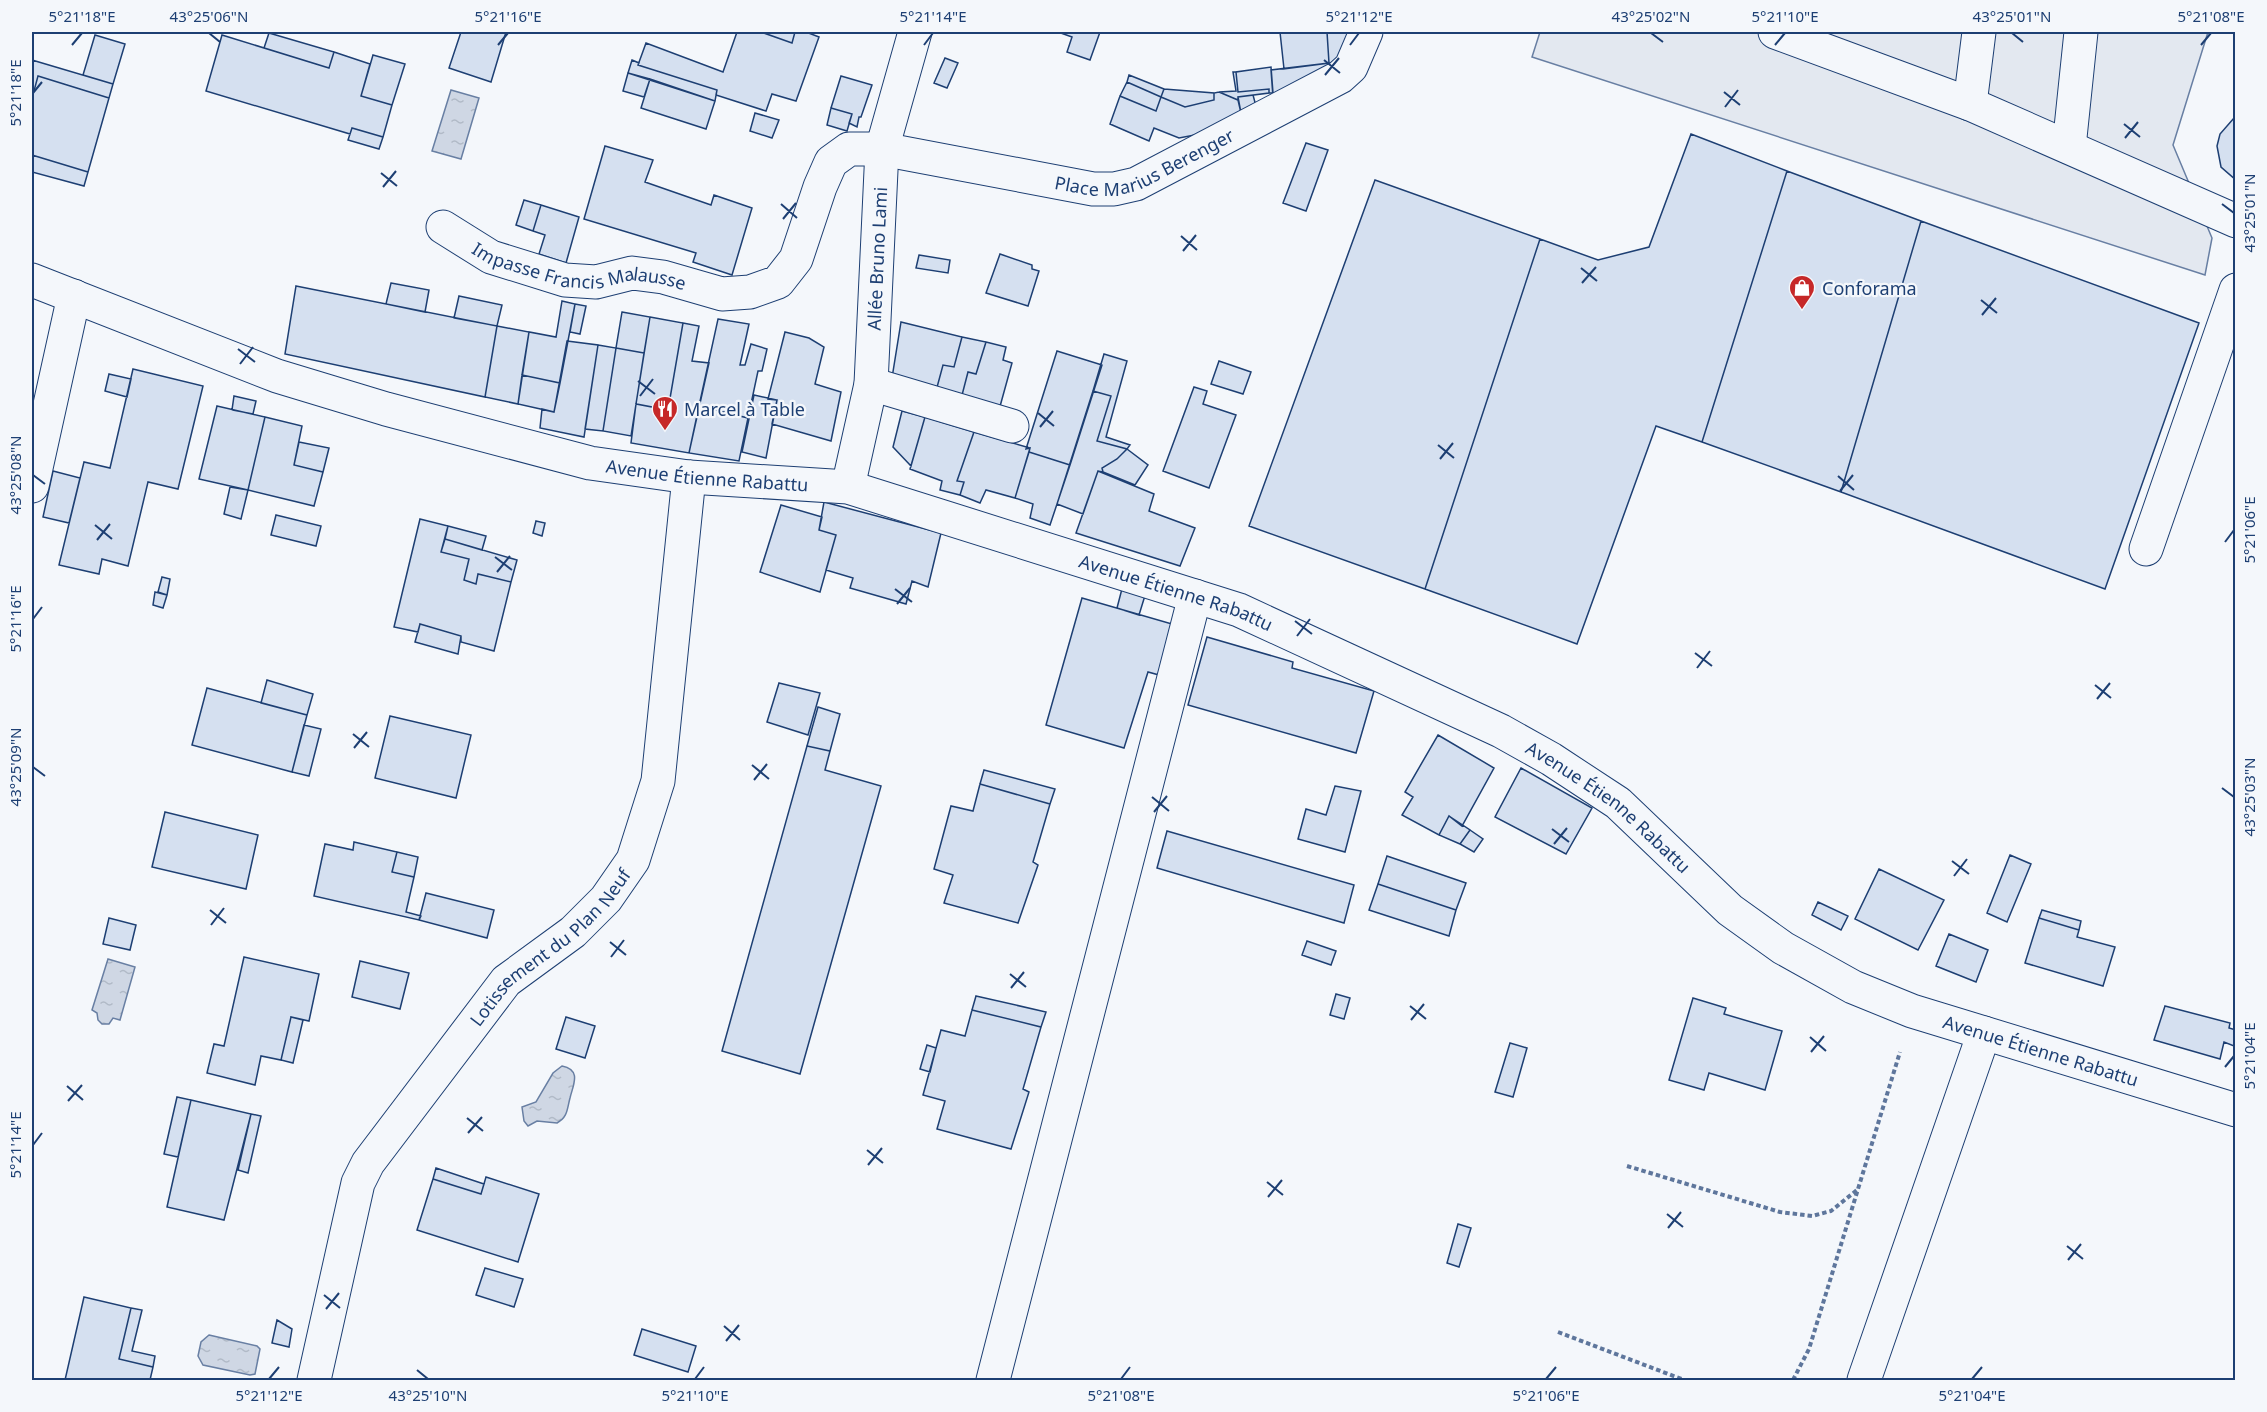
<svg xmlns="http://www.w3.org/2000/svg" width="2267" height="1412" viewBox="0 0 2267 1412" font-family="'Noto Sans',sans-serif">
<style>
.parking{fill:#e3e8f0;stroke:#687fa3;stroke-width:1.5}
.water{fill:url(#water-ripples);stroke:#687fa3;stroke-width:1.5}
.building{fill:#d5e0f0;stroke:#1d3f73;stroke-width:1.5}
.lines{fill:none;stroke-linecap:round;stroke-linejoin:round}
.minor-casing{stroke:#1d3f73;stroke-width:35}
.path{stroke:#5e769c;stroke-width:4;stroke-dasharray:4.5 3;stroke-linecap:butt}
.minor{stroke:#f4f7fb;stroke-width:33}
.ticks{fill:none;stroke:#1d3f73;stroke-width:2}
.labels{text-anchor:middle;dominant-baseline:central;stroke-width:4.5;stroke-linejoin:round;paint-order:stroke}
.street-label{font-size:18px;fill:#1d3f73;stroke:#f4f7fb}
.poi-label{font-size:18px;fill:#1d3f73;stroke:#f4f7fb;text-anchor:start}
.neatline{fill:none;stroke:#1d3f73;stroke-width:2}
.ticks-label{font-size:15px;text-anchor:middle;fill:#1d3f73}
</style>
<defs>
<pattern id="water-ripples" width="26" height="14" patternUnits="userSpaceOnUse" patternTransform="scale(1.5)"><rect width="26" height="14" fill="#cfd7e4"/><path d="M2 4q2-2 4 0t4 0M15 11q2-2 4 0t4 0" fill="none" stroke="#b1bac7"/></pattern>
</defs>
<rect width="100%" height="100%" fill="#f4f7fb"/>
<path class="parking" d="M1540 32H2208L2173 145 2212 238 2205 275 1532 57Z"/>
<path class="water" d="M451 90 479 98 461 159 432 151Z
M108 959 135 967 120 1020 113 1018 109 1024H102L98 1020 97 1013 92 1010Z
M562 1066C582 1070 573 1085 570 1098 567 1109 568 1117 557 1123L537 1121 528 1126 524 1121 522 1107 536 1102 553 1073Z
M209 1335 257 1346 260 1349 255 1374 250 1375 203 1365 198 1356 201 1342Z"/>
<path class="building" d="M461 32H506L491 82 449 68Z
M737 32H761L792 43 795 32H806L819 37 796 101 772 94 766 111 716 95 717 90 638 65 646 43 723 72Z
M761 32H795L792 43Z
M1058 32H1100L1090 60 1067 52 1072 37Z
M1280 32H1327L1329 63 1284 69Z
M1327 32H1349L1337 65 1329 63Z
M269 33 334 52 329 68 264 48Z
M95 35 125 44 113 84 83 75Z
M222 35 329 68 334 52 370 64 361 96 392 105 383 137 352 128 350 134 206 91Z
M373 55 405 64 392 105 361 96Z
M945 58 958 63 947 88 934 83Z
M32 60 113 84 109 98 38 76 34 91 32 90Z
M632 60 639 63 638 65 717 90 715 101 628 73Z
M1329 63 1337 65 1273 97 1271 70Z
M1271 67 1273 93H1269V89L1238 92 1236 72Z
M1233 72H1236L1238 92 1269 89V93L1238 97V100L1219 92 1236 91Z
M628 73 650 79 644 97 623 91Z
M1129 75 1164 89 1161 97 1127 82Z
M38 76 109 98 88 172 32 155V90L34 91Z
M841 76 872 85 861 117H859L857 127 849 123 852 114 831 108Z
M650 79 715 101 706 129 641 108Z
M1127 82 1161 97 1156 111 1120 96Z
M1164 89 1214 93V100L1185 107 1161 97Z
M1219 92 1238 100 1241 113 1221 130 1179 138 1154 128 1149 141 1110 124 1120 96 1156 111 1161 97 1185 107 1214 100V93Z
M1253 95 1256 106 1241 113 1238 97Z
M831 108 852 114 847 131 827 125Z
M755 113 779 120 772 138 750 131Z
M2234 118H2236V180L2221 167 2217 146 2220 134Z
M352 128 383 137 379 149 348 140Z
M1691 134 1787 171 1702 442 1656 426 1577 644 1425 589 1540 239 1598 260 1649 247Z
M1306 143 1328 150 1306 211 1283 203Z
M605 146 653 160 645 182 711 205 714 195 752 208 732 275 693 262 696 253 584 219Z
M32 155 88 172 84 186 32 172Z
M1787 171 1921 221 1841 492 1702 442Z
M1375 180 1540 239 1425 589 1249 526Z
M524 200 541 205 533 231 516 225Z
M541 205 579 217 566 263 539 254 545 235 533 231Z
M1921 221 2199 323 2105 589 1841 492Z
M1000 254 1032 265V269L1039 271 1028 306 986 293Z
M919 255 950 260 948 273 916 268Z
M391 283 429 290 425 312 386 304Z
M296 286 497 326 485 397 285 354Z
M459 296 502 305 497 326 454 318Z
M562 301 575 304 560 383 522 375 529 332 556 337Z
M575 304 586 306 580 334 570 332Z
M622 312 650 317 644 353 616 348Z
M650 317 683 323 668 410 636 404Z
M718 319 749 324 740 365H745L751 344 767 349 762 371H758L748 418 699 406Z
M901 322 962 337 954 367 943 365 936 391 892 378Z
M683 323 699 326 692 361 709 363 689 453 631 443 636 404 668 410Z
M497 326 529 332 518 404 485 397Z
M785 332 809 338 824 347 815 384 841 392 831 441 772 424 777 400 768 399Z
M962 337 986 342 976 374 968 372 961 399 936 391 943 365 954 367Z
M567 341 598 345 584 437 540 428 542 409 554 412Z
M986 342 1006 347 1003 360 1012 363 999 410 961 399 968 372 976 374Z
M598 345 616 348 603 431 585 429Z
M616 348 644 353 631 436 603 431Z
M1057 351 1102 365 1070 465 1029 452 1030 448 1026 449Z
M1104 354 1127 361 1106 437 1130 445 1127 449 1097 441 1111 396 1093 391Z
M1219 361 1251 372 1243 394 1211 384Z
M133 369 203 386 178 489 148 482 128 566 102 559 99 574 59 565 84 462 110 468Z
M109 374 131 379 127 397 105 391Z
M522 375 560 383 554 412 518 404Z
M1194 387 1207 391 1203 404 1236 415 1209 488 1163 471Z
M1093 391 1111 396 1097 441 1127 449 1117 459 1102 468 1103 472 1098 471 1083 514 1057 504Z
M754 395 777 400 766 458 742 452Z
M234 396 256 401 253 414 232 410Z
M217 406 265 417 248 490 199 479Z
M699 406 748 418 739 461 689 453Z
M902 411 925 417 911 466 893 447Z
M265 417 302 426 294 465 323 472 314 506 248 490Z
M925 417 974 432 957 481 964 482 960 495 940 490 942 481 910 469Z
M974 432 1030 448 1015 498 986 490 980 503 960 495 964 482 957 481Z
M299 442 329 448 323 472 294 465Z
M1127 449 1148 465 1135 485 1103 472 1102 468 1117 459Z
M1029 452 1070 465 1050 525 1030 518 1033 504 1015 498Z
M53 471 80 478 69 523 43 517Z
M1098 471 1154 494 1149 511 1195 528 1180 566 1076 533Z
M230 487 248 490 241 519 224 514Z
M824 502 941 533 928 587 912 581 906 604 850 588 853 578 826 570 836 535 819 530Z
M781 505 822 517 819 530 836 535 820 592 760 572Z
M276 515 321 526 316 546 271 535Z
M420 519 448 526 441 552 469 559 464 580 476 584 478 574 511 582 494 651 461 642V636L420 624 418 632 394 627Z
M536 521 545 523 542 536 533 533Z
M448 526 486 536 482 550 445 539Z
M445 539 517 560 511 582 478 574 476 584 464 580 469 559 441 552Z
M162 577 170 579 167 595 158 592Z
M1124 581 1147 589 1139 615 1117 608Z
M155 592 167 595 163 608 153 605Z
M1082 598 1172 624 1159 675 1148 672 1124 748 1046 725Z
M420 624 461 636 458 654 415 642Z
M1207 637 1293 662 1292 668 1374 691 1356 753 1188 705Z
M267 680 313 694 307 715 261 703Z
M779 683 820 693 808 735 767 722Z
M207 688 307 715 292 772 192 745Z
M818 707 840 714 830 751 807 746Z
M390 716 471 735 456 798 375 778Z
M304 725 321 729 309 776 292 772Z
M1438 735 1494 768 1462 826 1449 816 1439 835 1402 815 1413 797 1405 792Z
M807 746 830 751 825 770 881 786 800 1074 722 1051Z
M1521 768 1592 808 1566 854 1495 817Z
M984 770 1055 789 1050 804 980 784Z
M980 784 1050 804 1033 862 1038 865 1018 923 944 903 953 875 934 869 951 806 973 811Z
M1335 786 1361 791 1345 852 1298 839 1306 809 1326 815Z
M165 812 258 835 246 889 152 867Z
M1449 816 1470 830 1460 844 1439 835Z
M1470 830 1483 839 1474 852 1460 844Z
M1167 831 1354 885 1344 923 1157 868Z
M354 842 397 852 392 872 414 877 406 912 421 916 419 920 314 896 325 844 353 850Z
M397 852 418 857 414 877 392 872Z
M2010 855 2031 864 2007 922 1987 913Z
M1387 856 1466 883 1456 910 1378 884Z
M1879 869 1944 900 1918 950 1855 919Z
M1378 884 1456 910 1449 936 1369 910Z
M426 893 494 910 487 938 419 920Z
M1818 902 1848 916 1841 930 1812 915Z
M2042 910 2081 921 2079 930 2039 918Z
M109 918 136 925 130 950 103 944Z
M2039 918 2079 930 2077 937 2115 947 2103 986 2025 963Z
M1949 934 1988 950 1976 982 1936 966Z
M1307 941 1336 951 1331 965 1302 955Z
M244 957 319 974 309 1021 291 1017 281 1060 261 1056 255 1085 207 1073 214 1044 224 1046Z
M360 961 409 973 400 1009 352 997Z
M1336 994 1350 998 1344 1019 1330 1015Z
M976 996 1046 1012 1041 1027 972 1010Z
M1693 998 1726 1008 1724 1014 1782 1031 1765 1090 1709 1073 1704 1090 1669 1080Z
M2165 1006 2230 1023 2229 1028 2236 1030 2234 1046 2224 1042 2220 1059 2154 1040Z
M972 1010 1041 1027 1023 1089 1029 1092 1011 1149 937 1129 945 1101 923 1095 941 1030 965 1036Z
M291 1017 303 1020 293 1063 281 1060Z
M566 1017 595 1026 585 1058 556 1049Z
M1510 1043 1527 1048 1513 1097 1495 1092Z
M927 1045 936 1048 930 1072 920 1069Z
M177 1097 191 1100 178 1157 164 1154Z
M191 1100 251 1114 224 1220 167 1207Z
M251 1114 261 1116 248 1173 238 1170Z
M436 1168 484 1184 481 1194 433 1179Z
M486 1177 539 1194 518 1262 417 1230 433 1179 481 1194Z
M1458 1224 1471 1228 1459 1267 1447 1263Z
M485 1268 523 1279 514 1307 476 1295Z
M84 1297 131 1308 119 1359 153 1367 150 1380H65Z
M131 1308 142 1310 132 1351 155 1356 153 1367 119 1359Z
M277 1320 292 1329 289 1347 272 1343Z
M642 1329 696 1346 688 1372 634 1355Z"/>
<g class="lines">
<defs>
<g id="minor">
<path d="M1775 32 1970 104 2236 221"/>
<path d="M1970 104 1979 32"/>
<path d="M2069 147 2081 32"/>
<path id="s1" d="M443 227 491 257 565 280 596 282 632 273 663 277 722 294 750 292 778 282 796 259 820 187 831 162 849 149H882L1093 189H1114L1136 184 1340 77 1351 67 1366 32"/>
<path id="s2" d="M32 280 277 376 386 409 590 463 689 477 848 487 1239 610 1501 731 1551 759 1618 803 1730 910 1783 948 1853 987 1912 1011 2236 1110"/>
<path d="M871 384 1012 426"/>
<path d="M32 486 74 296"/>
<path id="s3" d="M848 487 871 384 882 149 915 32"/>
<path d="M2146 549 2236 290"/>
<path id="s4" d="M314 1380 358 1183 368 1163 506 981 573 932 606 899 633 860 658 781 689 477"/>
<path d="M993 1380 1195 596"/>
<path d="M1864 1380 1984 1033"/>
</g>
</defs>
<use href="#minor" class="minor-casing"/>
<path class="path" d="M1627 1166 1780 1212 1812 1216 1831 1211 1857 1190
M1558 1332 1684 1380
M1793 1380 1809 1349 1900 1052"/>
<use href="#minor" class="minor"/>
</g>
<path class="ticks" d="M209 33 220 42M1651 33 1663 42M2012 33 2023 42M72 45 82 33M498 45 508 33M924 45 933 33M1350 45 1359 33M1775 45 1785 33M2201 45 2211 33M1324 60 1340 73M1325 75 1339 58M1724 92 1740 105M33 93 42 82M1725 107 1738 90M2124 124 2140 137M2125 138 2138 122M381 173 397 186M383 187 396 171M781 204 797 218M2222 204 2234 213M783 219 796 203M1181 236 1197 250M1183 251 1196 235M1581 268 1597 281M1582 283 1596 267M1981 300 1997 313M1982 315 1996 298M238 349 255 362M240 364 253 347M638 381 655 394M640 396 653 379M1038 413 1054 426M1040 427 1053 411M1438 445 1454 458M1440 459 1453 443M33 475 45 484M1838 476 1854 490M1840 491 1853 475M95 525 112 539M97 540 110 524M2225 542 2234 530M495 557 512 570M497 572 510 556M895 589 912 602M897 604 910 588M33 619 42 607M1295 621 1312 634M1297 636 1310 619M1695 653 1712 666M1697 668 1710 651M2095 685 2111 698M2097 699 2110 683M353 734 369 747M354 748 367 732M752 765 769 779M33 767 45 776M754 780 767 764M2222 788 2234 797M1152 797 1169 811M1154 812 1167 796M1552 829 1569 842M1554 844 1567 828M1952 861 1969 874M1954 876 1967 859M210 910 226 923M211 925 224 908M610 942 626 955M611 957 624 940M1010 974 1026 987M1011 988 1024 972M1410 1006 1426 1019M1411 1020 1424 1004M1810 1037 1826 1051M1811 1052 1824 1036M2225 1067 2234 1056M67 1086 83 1100M68 1101 82 1085M467 1118 483 1131M468 1133 482 1117M33 1145 42 1133M867 1150 883 1163M868 1165 882 1148M1267 1182 1283 1195M1268 1197 1282 1180M1667 1214 1683 1227M1668 1228 1681 1212M2067 1246 2083 1259M2068 1260 2081 1244M324 1295 340 1308M326 1309 339 1293M724 1326 740 1340M726 1341 739 1325M417 1370 428 1379M269 1379 279 1367M695 1379 704 1367M1121 1379 1130 1367M1546 1379 1556 1367M1972 1379 1982 1367"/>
<defs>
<symbol id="shop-pin" viewBox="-11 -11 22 30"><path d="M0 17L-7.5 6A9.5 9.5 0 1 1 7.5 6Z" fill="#c62828" stroke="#f4f7fb"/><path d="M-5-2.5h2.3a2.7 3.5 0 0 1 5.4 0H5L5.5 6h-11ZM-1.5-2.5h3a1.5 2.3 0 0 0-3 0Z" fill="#fff"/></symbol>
<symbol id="restaurant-pin" viewBox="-11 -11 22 30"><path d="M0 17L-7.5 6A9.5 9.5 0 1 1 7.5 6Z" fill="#c62828" stroke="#f4f7fb"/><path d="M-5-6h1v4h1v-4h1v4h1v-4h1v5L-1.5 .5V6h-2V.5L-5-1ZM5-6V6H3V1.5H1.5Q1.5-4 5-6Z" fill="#fff"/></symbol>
</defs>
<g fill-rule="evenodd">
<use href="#shop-pin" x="1787" y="273" width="30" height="40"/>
<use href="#restaurant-pin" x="650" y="394" width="30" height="40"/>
</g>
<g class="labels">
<g class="street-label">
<text stroke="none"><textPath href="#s1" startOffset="812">Place Marius Berenger</textPath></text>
<text stroke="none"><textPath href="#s3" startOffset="231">Allée Bruno Lami</textPath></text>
<text stroke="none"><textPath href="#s1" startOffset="147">Impasse Francis Malausse</textPath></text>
<text stroke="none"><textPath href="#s2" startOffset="706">Avenue Étienne Rabattu</textPath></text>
<text stroke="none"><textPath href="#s2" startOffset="1192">Avenue Étienne Rabattu</textPath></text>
<text stroke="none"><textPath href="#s2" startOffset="1678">Avenue Étienne Rabattu</textPath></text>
<text stroke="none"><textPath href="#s4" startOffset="508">Lotissement du Plan Neuf</textPath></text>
<text stroke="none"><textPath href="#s2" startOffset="2182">Avenue Étienne Rabattu</textPath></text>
</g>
<g class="poi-label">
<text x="1822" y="288">Conforama</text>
<text x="684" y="409">Marcel à Table</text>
</g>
</g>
<rect width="2267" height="1412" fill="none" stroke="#f4f7fb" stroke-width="66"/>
<rect x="33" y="33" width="2201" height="1346" class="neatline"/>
<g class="ticks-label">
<text x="82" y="22">5°21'18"E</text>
<text x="209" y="22">43°25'06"N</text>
<text x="508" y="22">5°21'16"E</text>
<text x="933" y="22">5°21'14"E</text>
<text x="1359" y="22">5°21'12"E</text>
<text x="1651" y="22">43°25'02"N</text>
<text x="1785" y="22">5°21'10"E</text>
<text x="2012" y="22">43°25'01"N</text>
<text x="2211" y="22">5°21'08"E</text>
<text transform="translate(16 93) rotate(-90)" y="5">5°21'18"E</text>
<text transform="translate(2250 213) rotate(-90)" y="5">43°25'01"N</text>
<text transform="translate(16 475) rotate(-90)" y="5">43°25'08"N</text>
<text transform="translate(2250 530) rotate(-90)" y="5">5°21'06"E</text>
<text transform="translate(16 619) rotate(-90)" y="5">5°21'16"E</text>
<text transform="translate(16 767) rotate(-90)" y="5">43°25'09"N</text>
<text transform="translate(2250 797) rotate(-90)" y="5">43°25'03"N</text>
<text transform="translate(2250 1056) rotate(-90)" y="5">5°21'04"E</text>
<text transform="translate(16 1145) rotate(-90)" y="5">5°21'14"E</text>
<text x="269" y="1401">5°21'12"E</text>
<text x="428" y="1401">43°25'10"N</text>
<text x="695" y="1401">5°21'10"E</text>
<text x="1121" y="1401">5°21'08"E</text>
<text x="1546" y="1401">5°21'06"E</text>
<text x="1972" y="1401">5°21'04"E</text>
</g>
</svg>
